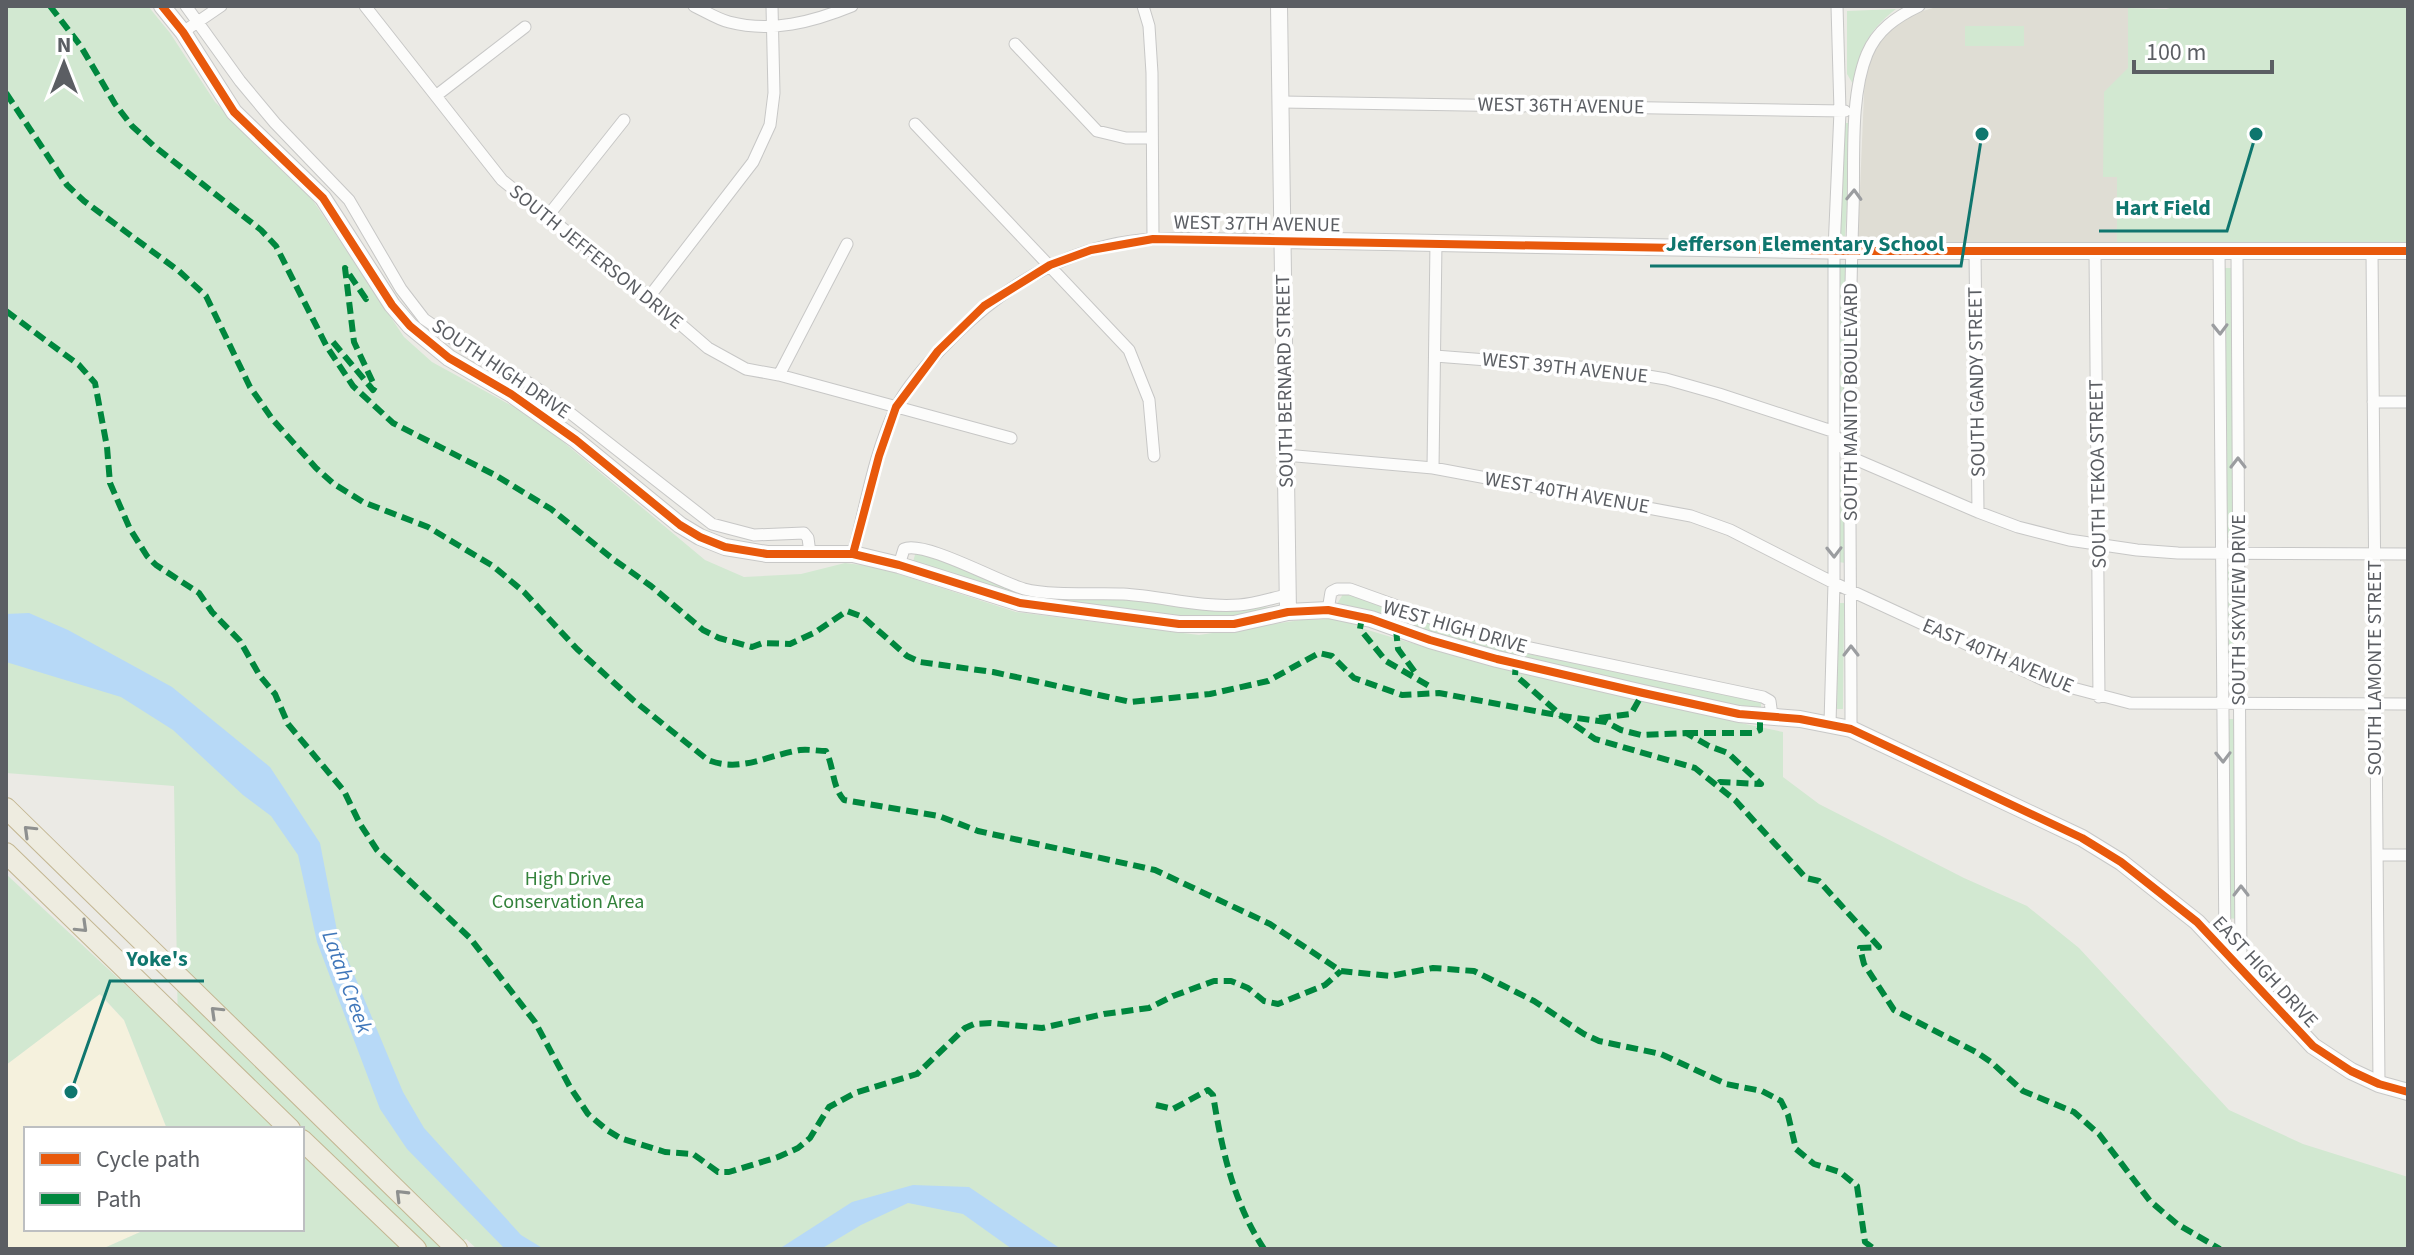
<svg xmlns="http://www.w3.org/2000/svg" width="2414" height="1255" viewBox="0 0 2414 1255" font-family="'Source Sans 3',sans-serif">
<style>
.commercial{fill:#f5f1dd}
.education{fill:#dfddd4}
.green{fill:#d2e8d1}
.water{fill:#b7d9f7}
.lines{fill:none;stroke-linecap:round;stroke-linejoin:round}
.street-casing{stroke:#c7c7c6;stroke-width:13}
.secondary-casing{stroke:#c8c8c7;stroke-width:18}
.highway-casing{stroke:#c3b692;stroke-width:22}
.street{stroke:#fcfcfb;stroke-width:11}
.secondary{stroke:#fcfcfb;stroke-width:16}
.highway{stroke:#eeece0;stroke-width:20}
.quiet{stroke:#00873e;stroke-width:6;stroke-dasharray:12 6;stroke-linecap:butt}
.cycleway-casing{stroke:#fff;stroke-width:13}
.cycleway{stroke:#e8590c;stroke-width:8}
.oneway{stroke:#9b9da0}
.oneway2{stroke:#8e908f}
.labels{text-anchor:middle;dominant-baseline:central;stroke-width:7;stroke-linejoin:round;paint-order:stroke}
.street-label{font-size:20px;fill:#5b5e63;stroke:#fff}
.park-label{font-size:20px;fill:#33823b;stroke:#fff}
.water-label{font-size:22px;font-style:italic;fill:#4077ba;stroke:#fff}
.leader{fill:none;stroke:#0f766e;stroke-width:3}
.callout-dot{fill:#0f766e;stroke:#fff;stroke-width:3}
.callout-label{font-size:22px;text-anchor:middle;font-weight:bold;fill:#0f766e;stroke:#fff;stroke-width:7;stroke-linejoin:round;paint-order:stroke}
</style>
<rect width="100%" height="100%" fill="#ebeae5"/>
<path class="commercial" d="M99 994 124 1020 167 1129H26V1229H147L102 1249H6V1065Z"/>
<path class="education" d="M1933 8H2128V68L2104 177H2117V242H1868L1858 236 1865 71 1877 43 1891 27 1909 15Z"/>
<path class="green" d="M6 6H148L170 33 215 102 308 193 404 337 432 362 514 407 555 435 705 560 744 577 801 574 845 563 877 567 1016 612 1199 635 1301 620 1331 619 1355 624 1361 628C1499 671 1641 701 1783 732V777L1819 804 1964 878 2027 906 2079 948 2229 1110 2303 1144 2408 1177V1249H477L466 1239 448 1249H102L147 1229H302V1129H167L124 1020 100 994 6 1065V874L178 1034 174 786 6 773Z
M2179 6H2408V242H2117V177H2103L2104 92 2128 68V8L2166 9Z
M1896 9C1868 30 1859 51 1853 84L1847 74V11Z
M1965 26H2024V46H1965Z
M1845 123H1852L1845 236H1840Z
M1840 267H1846L1844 418 1838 417Z
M2224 268H2231L2234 538H2226Z
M1838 466H1845L1846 563 1838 562Z
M916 551 1026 594 1140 601 1220 610 1269 607 1259 612 1203 620 1004 594 913 562Z
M2226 569H2233L2234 688H2227Z
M1343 594 1373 600 1495 647 1761 702V707L1746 708 1458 643 1372 611 1337 604Z
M1838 603H1844L1843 709H1837Z
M2227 719H2235L2236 919 2229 918Z"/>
<path class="water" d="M29 613 68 630 172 687 270 767 320 843 338 936 403 1092 424 1128 521 1235 544 1249H505L407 1149 380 1109 317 942 298 855 271 816 243 795 173 730 121 697 6 662V614Z
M913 1185 969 1187 1061 1249H1012L963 1214 908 1203 861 1225 821 1249H779L852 1202Z"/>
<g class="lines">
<defs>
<path id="street" d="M186 6 240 81 275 123 349 200 401 289 424 319 456 341 518 376 551 398 712 524 754 535 804 533 808 538 810 553
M365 6 502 180 649 297 708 348 746 369 779 375 1011 438
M694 6C705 11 717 19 729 22 771 33 813 22 852 6
M1143 6 1149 26 1152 73 1153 239
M183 32 221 6
M1015 44 1097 131 1126 138H1151
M437 95 525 27
M1282 102 1845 111
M915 124 1129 350 1149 400 1154 456
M547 217 624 120
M2219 251 2225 950
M2237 251 2241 969
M2372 251 2379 1084
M1975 252 1978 512
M2095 252 2099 697
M649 297 753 162 770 125 774 93 772 6
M1435 356 1606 369 1666 379 1719 394 1832 431 1850 457 1978 512 2018 527 2069 540 2137 550 2178 553 2408 554
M779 375 847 244
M2373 402H2408
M1285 455 1433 468 1691 516 1730 530 1834 583 2046 681 2130 703 2408 704
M1433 468 1436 242
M853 554C866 506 874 453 896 408 907 385 938 351 957 333 1010 281 1079 242 1155 239 1198 237 1241 240 1283 240
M899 565 904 549C924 540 999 582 1024 589 1050 596 1094 593 1123 594 1161 596 1200 608 1239 605 1255 604 1272 598 1287 595
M1328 610 1331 592 1337 589H1350L1492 640 1763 697 1770 701 1772 716
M1830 723 1834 583V250L1840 111 1837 6
M1851 729C1851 556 1847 383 1853 211 1855 164 1849 98 1867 54 1877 30 1896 17 1919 6
M2377 855H2408"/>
<path id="secondary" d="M162 6 183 32 234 112 323 198 392 305 410 326 449 358 511 394 576 440 680 525 700 537 725 547 767 554H853L899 565 1020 603 1179 624H1234L1288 612 1328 610 1371 619 1430 640 1497 659 1643 693 1739 714 1800 719 1851 729 2082 838 2121 862 2197 922 2313 1046 2351 1071 2379 1084 2408 1092
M1279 6 1288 612
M1283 240 1852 251H2408"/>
<path id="highway" d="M6 808 457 1249
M6 853 290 1129
M302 1140 416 1249"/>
</defs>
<use href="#street" class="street-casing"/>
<use href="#secondary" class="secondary-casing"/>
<use href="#highway" class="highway-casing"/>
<use href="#street" class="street"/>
<use href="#secondary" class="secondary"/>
<use href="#highway" class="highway"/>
<path class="quiet" d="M50 6 80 45 115 104 132 126 154 146 261 230 276 246 327 347 353 386 393 423 495 475 551 509 613 559 651 586 703 630 719 638 752 647 763 643 790 644 814 633 847 611 863 617 907 656 920 662 993 672 1131 702 1210 694 1268 681 1319 653 1332 656 1354 678 1402 695 1439 693 1562 716 1595 739 1695 768 1735 800 1806 878 1819 881 1879 947 1860 948 1864 964 1894 1010 1976 1052 1991 1062 2023 1091 2074 1112 2099 1134 2150 1201 2177 1224 2220 1249
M6 93 67 185 84 201 179 271 206 296 250 387 273 420 316 468 334 484 363 502 428 527 493 566 524 592 577 649 633 700 708 760C741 773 768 755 800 750 808 749 818 751 826 751 834 767 832 787 844 800L939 816 978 831 1155 870 1270 924 1341 971 1390 976 1433 968 1474 971 1534 1001 1584 1034 1599 1041 1661 1054 1726 1084 1762 1091 1781 1101 1788 1115 1796 1149 1814 1164 1840 1172 1857 1186 1865 1242 1874 1249
M6 311 79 365 95 383 107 447 110 483 130 529 147 556 156 565 199 593 212 612 240 641 260 676 275 694 288 724 344 791 360 824 377 850 470 938 535 1022 570 1087 588 1114 607 1130 620 1138 665 1152 693 1154 718 1172H729L778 1157 798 1148 810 1138 829 1107 855 1093 917 1074 965 1028 974 1024 991 1023 1042 1028 1104 1014 1149 1008 1173 996 1214 981H1231L1248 988 1264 1001 1278 1004 1325 985 1341 971
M333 342 373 390 375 387 354 342 345 268 366 299V296
M1362 617 1360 629 1386 661 1431 687
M1396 629 1398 649 1417 675
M1516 663 1515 675 1562 716 1606 722 1621 730 1641 735 1686 733 1709 746 1728 753 1761 784 1720 782 1716 785
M1599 718 1631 714 1643 693
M1686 733H1753L1760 730V716
M1156 1105 1173 1109 1208 1090 1213 1095C1222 1150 1233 1202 1264 1249"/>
<defs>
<path id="cycleway" d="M162 6 183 32 234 112 323 198 392 305 410 326 449 358 511 394 576 440 680 525 700 537 725 547 767 554H853L899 565 1020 603 1179 624H1234L1288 612 1328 610 1371 619 1430 640 1497 659 1643 693 1739 714 1800 719 1851 729 2082 838 2121 862 2197 922 2313 1046 2351 1071 2379 1084 2408 1092
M853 554 879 456 896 407 938 351 984 306 1050 265 1091 250 1153 239 1852 251H2408"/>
</defs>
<use href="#cycleway" class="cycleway-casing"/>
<use href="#cycleway" class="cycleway"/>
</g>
<defs><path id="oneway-chevron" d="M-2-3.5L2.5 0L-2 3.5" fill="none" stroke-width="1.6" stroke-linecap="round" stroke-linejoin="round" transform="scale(2)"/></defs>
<g class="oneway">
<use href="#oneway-chevron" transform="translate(1854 195) rotate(-88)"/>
<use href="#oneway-chevron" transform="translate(2220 329) rotate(89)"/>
<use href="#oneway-chevron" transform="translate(2238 463) rotate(-90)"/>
<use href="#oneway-chevron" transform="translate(1834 552) rotate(89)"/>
<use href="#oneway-chevron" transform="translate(1851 651) rotate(-90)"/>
<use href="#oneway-chevron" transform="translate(2223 757) rotate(89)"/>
<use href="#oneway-chevron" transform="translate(2241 891) rotate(-90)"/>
</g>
<g class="oneway2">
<use href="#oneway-chevron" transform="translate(29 831) rotate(-136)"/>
<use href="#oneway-chevron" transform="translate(82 927) rotate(44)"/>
<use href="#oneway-chevron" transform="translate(216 1012) rotate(-136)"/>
<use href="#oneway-chevron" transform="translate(401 1195) rotate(-135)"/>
</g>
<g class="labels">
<g class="street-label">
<text transform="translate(1561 106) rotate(1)">WEST 36TH AVENUE</text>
<text transform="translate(1257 224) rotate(1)">WEST 37TH AVENUE</text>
<text transform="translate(596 257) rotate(39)">SOUTH JEFFERSON DRIVE</text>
<text transform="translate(1565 368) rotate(6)">WEST 39TH AVENUE</text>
<text transform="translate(501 369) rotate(34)">SOUTH HIGH DRIVE</text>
<text transform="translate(1285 381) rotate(-91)">SOUTH BERNARD STREET</text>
<text transform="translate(1977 382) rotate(-91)">SOUTH GANDY STREET</text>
<text transform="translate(1851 402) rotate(-90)">SOUTH MANITO BOULEVARD</text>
<text transform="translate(2098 474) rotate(-91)">SOUTH TEKOA STREET</text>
<text transform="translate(1567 493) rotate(10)">WEST 40TH AVENUE</text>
<text transform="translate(2239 610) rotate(-90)">SOUTH SKYVIEW DRIVE</text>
<text transform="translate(1455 627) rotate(16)">WEST HIGH DRIVE</text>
<text transform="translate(1998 656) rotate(23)">EAST 40TH AVENUE</text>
<text transform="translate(2375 668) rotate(-90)">SOUTH LAMONTE STREET</text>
<text transform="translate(2265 972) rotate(47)">EAST HIGH DRIVE</text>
</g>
<g class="park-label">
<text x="568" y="879">High Drive<tspan x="568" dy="23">Conservation Area</tspan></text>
</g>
<g class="water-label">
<text transform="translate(347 982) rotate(70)">Latah Creek</text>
</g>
</g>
<path class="leader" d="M2256 134L2227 231H2099M1982 134L1961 266H1650M71 1092L110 981H204"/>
<g class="callout-dot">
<circle cx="2256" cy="134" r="8"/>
<circle cx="1982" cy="134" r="8"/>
<circle cx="71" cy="1092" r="8"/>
</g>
<g class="callout-label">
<text x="2163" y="215">Hart Field</text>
<text x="1805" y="251">Jefferson Elementary School</text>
<text x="157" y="966">Yoke's</text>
</g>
<rect width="2414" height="1255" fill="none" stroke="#5b5e63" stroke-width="16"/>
<rect x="24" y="1127" width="280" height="104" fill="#ffffff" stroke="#bdbfc1" stroke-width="2"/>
<rect x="40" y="1153" width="40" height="12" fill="#e8590c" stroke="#bdbfc1" stroke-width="2"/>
<text x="96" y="1167" font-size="24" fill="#5b5e63">Cycle path</text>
<rect x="40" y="1193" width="40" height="12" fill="#00873e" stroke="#bdbfc1" stroke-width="2"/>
<text x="96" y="1207" font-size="24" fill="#5b5e63">Path</text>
<g transform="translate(64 64)" stroke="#ffffff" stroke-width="6" paint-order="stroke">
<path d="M0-6L14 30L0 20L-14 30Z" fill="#5b5e63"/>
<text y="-12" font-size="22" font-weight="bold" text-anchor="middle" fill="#5b5e63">N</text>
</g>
<path d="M2134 60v12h138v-12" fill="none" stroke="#5b5e63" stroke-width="4"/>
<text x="2146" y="60" font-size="24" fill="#5b5e63" stroke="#ffffff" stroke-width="6" paint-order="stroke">100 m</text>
</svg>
